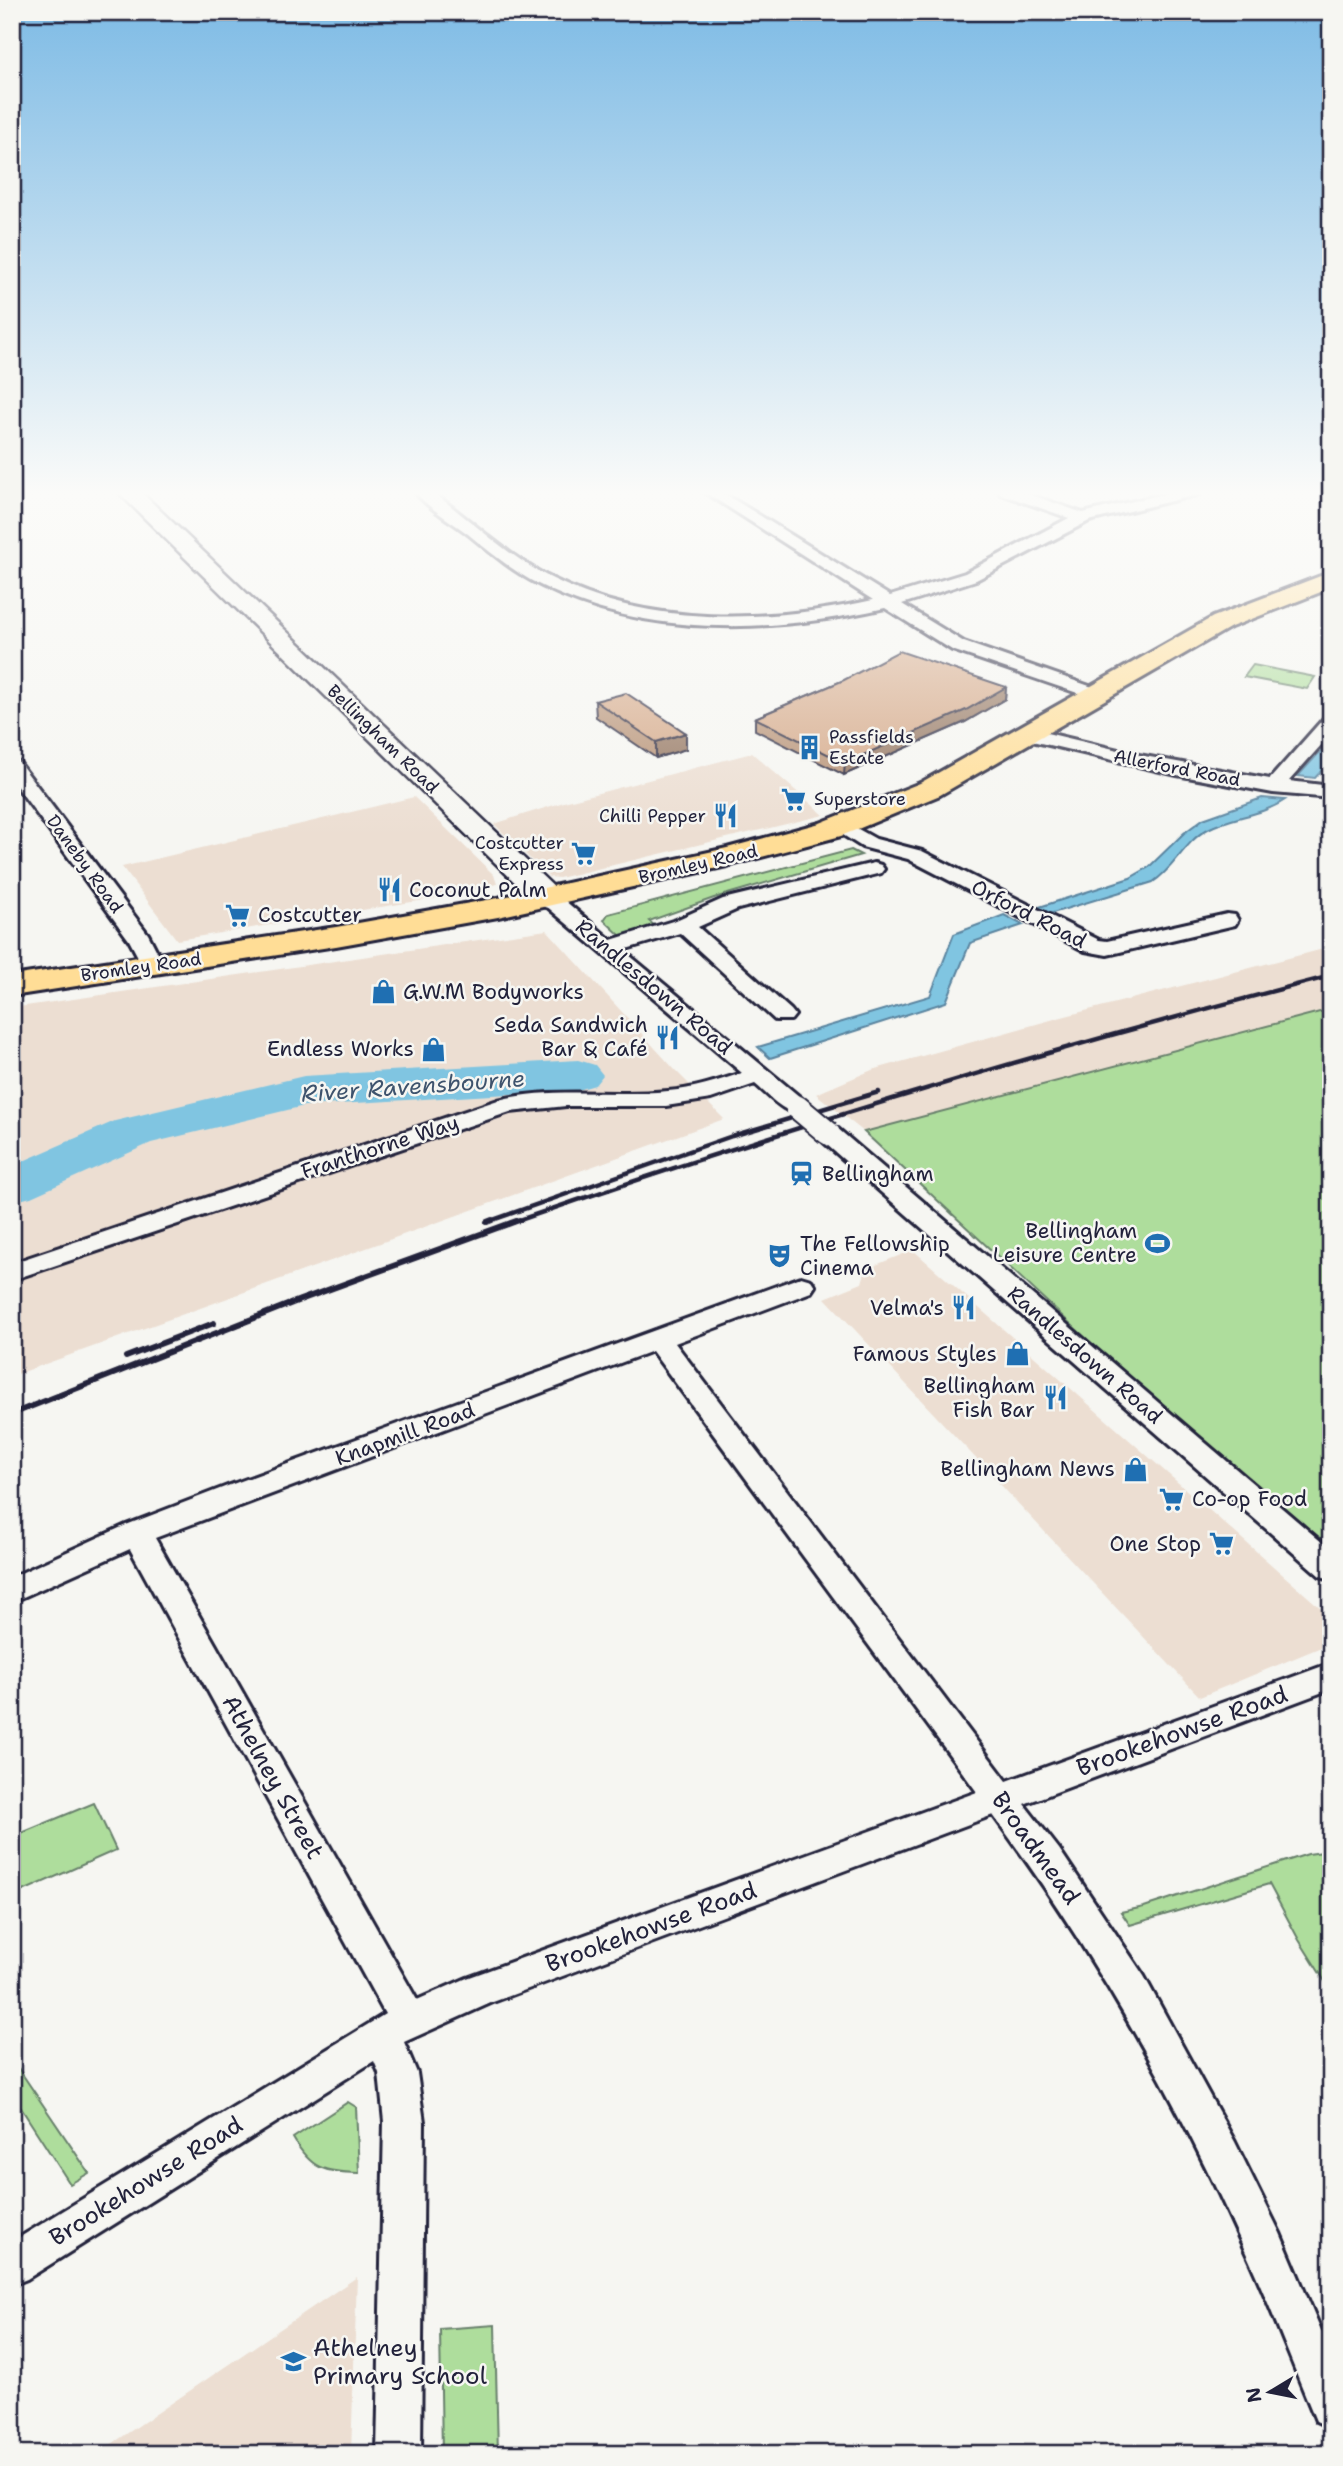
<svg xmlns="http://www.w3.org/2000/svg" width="1343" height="2466" viewBox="0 0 1343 2466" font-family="'Shantell Sans',sans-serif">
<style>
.built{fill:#ecded2}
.green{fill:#aedd9c;stroke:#68806c;stroke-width:2}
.water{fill:#80c5e1;stroke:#5a849f;stroke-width:2}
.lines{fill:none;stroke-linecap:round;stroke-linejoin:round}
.river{fill:#80c5e1;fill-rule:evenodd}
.street-casing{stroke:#22223b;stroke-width:6}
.secondary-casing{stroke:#22223b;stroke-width:5}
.primary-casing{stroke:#22223b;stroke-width:6}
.street{fill:#f6f6f2;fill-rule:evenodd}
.secondary{fill:#f6f6f2;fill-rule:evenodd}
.primary{fill:#ffdd96;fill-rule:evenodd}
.rail-far1{stroke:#22223b;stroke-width:4.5}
.rail{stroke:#22223b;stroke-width:6}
.street-bridge-casing{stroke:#22223b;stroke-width:27;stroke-linecap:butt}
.street-bridge{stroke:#f6f6f2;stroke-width:23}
.wall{fill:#b69073;stroke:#22223b;stroke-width:2}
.shaded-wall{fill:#94755e;stroke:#22223b;stroke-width:2}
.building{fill:#d4a786;stroke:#22223b;stroke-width:2}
.labels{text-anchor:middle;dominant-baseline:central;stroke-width:5;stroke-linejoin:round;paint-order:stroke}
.far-poi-label{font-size:18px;fill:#22223b;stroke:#f6f6f2;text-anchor:start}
.far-street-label{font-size:18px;fill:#22223b;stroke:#f6f6f2}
.poi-label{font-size:21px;fill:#22223b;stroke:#f6f6f2;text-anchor:end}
.street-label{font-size:21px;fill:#22223b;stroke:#f6f6f2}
.water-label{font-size:23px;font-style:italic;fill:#3e536d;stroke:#f6f6f2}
.near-street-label{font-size:24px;fill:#22223b;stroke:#f6f6f2}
.near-poi-label{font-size:24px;fill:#22223b;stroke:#f6f6f2;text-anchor:start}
</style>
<rect width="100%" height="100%" fill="#f6f6f2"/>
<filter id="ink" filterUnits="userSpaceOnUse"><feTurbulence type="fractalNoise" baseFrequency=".0143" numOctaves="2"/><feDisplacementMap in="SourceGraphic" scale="14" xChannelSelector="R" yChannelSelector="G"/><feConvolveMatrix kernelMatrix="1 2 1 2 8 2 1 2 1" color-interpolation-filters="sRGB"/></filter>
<g filter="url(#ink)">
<path class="built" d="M752 753 824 815 559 878 549 877 494 824 564 802Z
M414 797 494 875 497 884 449 896 177 940 122 867Z
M547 930 676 1071 724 1119 12 1376V1008Z
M1331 947V1009L864 1132 816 1094 872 1070 1058 1018Z
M913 1250 1331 1617V1643L1200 1697 825 1298 862 1283 866 1269Z
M357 2277 351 2454H97L276 2332Z"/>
<path class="green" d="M1253 665 1315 677 1307 689 1244 677Z
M851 850 861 855 714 898 649 921 660 930 624 939 604 920 608 914Z
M1331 1009V1552L1103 1354 864 1132Z
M94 1803 116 1850 12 1896V1837Z
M1331 1851V1991L1299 1940 1269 1884 1130 1925 1121 1912 1144 1907 1308 1854Z
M12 2059 89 2173 70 2184 12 2094Z
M348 2102 356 2107 359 2173C323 2172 311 2169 293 2138Z
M495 2325 498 2454H442L440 2329Z"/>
<path class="water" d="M1331 740V760L1315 778 1298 776Z
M1262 798 1285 800C1261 816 1233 816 1208 829 1185 841 1175 868 1153 882L1043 916 1030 910 1130 878 1149 867 1184 833 1203 819Z
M1004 915 1023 925 970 943 946 1002 770 1058 758 1047 930 996 954 934Z"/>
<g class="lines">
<path class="river" d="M578 1060 595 1065 603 1075 595 1085 578 1090 304 1106 151 1143 31 1197 12 1202V1166L115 1121 304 1076Z"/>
<defs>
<path id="street" d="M414 491H431C471 520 508 557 553 579 648 627 771 623 873 600L703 491H720L890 596 965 573 1069 518 1001 494 999 491H1020L1083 513 1176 491H1203L1200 494 1089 521 976 580 902 604 964 642 1101 690 1104 694 1095 699 952 650 885 608C774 633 646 638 542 586 515 573 491 553 468 534 451 521 428 508 414 491Z
M1331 716V734L1289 781 1331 786V798L1273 793 1177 775 1019 738 1017 734 1026 728 1139 755 1270 779 1324 718Z
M12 760 19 762 148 934 164 965 161 970H145L129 940 12 780Z
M842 820 876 839 922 851 1099 940 1107 941 1227 914 1235 915 1238 920 1235 925 1107 955 1085 951 908 859 862 847 835 830 832 826 835 822Z
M874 863 881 865 884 869 881 873 738 909 698 927 791 1010 795 1015 791 1020H775L680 933 623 950 806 1102 809 1107 806 1112C785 1117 770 1096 755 1084L711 1099 666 1106H566L510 1112 12 1280V1263L498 1100C554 1086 611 1097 668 1091 694 1089 717 1081 742 1073L538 899 541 894H557L611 940 676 920 723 899Z
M828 1126 837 1128 1331 1550V1579L1320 1576 819 1138 816 1133 819 1128Z
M801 1277 811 1280 815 1286 811 1292 675 1343 1007 1781 1331 1663V1689L1024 1804 1059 1849 1144 1976 1235 2142 1280 2233 1331 2354V2428L1316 2421C1293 2366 1272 2309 1247 2255 1178 2100 1094 1952 993 1815L493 2002 404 2042 417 2073 424 2122 421 2454H377L384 2122 379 2073 374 2061 27 2279 12 2285V2242L385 2014 130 1549 12 1602V1577L126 1525 230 1485ZM652 1351 977 1792 467 1978 417 2000 155 1538Z"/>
<path id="secondary" d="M117 491H140L560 893 564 899 560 905 549 908 538 905Z"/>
<path id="primary" d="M1331 572V588L1231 627 940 795 841 836 727 866 498 917 336 946 12 996V976L336 927 498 898 727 848 820 823 920 783 1213 617Z"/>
</defs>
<use href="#street" class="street-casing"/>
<use href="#secondary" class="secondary-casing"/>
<use href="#primary" class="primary-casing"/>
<use href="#street" class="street"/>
<use href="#secondary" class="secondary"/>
<use href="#primary" class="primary"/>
<path class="rail-far1" d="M487 1222 732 1136 879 1092
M514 1222C783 1129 1055 1047 1331 976"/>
<path class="rail" d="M487 1222 492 1220
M126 1357 214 1323
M12 1414 300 1300 519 1220"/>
<defs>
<path id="street-bridge" d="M797 1107 828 1133"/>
</defs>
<use href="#street-bridge" class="street-bridge-casing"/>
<use href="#street-bridge" class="street-bridge"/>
</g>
<path class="wall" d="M844 680 1006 687 1005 699 965 722 844 775 755 730V718Z
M595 701 686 733V749L656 758 596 717Z"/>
<path class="shaded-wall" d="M1006 687 1005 699 965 722 844 775 845 763Z
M686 733V749L656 758V742Z"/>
<path class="building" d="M899 651 1006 687 966 710 845 763 755 718 844 680Z
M626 693 686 733 656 742 595 701Z"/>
</g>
<linearGradient id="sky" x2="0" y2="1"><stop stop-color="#7ebbe5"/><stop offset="0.59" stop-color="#fbfbf9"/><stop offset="1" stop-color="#fbfbf9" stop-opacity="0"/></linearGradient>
<rect width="1343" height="836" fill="url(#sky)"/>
<defs>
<symbol id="building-bare" viewBox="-9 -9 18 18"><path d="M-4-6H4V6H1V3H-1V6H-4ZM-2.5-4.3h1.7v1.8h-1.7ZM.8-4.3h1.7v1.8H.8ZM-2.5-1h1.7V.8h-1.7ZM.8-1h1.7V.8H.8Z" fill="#1f6fb2" stroke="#f6f6f2" stroke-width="2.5" paint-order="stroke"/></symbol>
<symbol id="supermarket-bare" viewBox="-9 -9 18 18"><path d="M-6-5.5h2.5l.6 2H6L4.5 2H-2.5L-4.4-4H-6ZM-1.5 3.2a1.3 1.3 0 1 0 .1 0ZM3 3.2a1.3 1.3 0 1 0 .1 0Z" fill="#1f6fb2" stroke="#f6f6f2" stroke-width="2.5" paint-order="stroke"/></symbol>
<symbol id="restaurant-bare" viewBox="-9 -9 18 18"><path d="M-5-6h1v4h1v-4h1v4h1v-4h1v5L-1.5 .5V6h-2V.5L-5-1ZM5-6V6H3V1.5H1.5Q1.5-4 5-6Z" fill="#1f6fb2" stroke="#f6f6f2" stroke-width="2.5" paint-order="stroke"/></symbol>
<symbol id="shop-bare" viewBox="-9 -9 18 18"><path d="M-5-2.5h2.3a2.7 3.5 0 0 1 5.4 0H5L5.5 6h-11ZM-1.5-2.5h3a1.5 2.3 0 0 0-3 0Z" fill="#1f6fb2" stroke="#f6f6f2" stroke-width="2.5" paint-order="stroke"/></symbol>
<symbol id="station-bare" viewBox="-9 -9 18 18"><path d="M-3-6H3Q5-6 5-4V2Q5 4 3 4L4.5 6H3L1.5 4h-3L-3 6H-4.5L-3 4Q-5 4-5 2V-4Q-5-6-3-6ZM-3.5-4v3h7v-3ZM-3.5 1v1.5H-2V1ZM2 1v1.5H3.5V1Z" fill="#1f6fb2" stroke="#f6f6f2" stroke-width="2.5" paint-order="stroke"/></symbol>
<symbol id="stadium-bare" viewBox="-9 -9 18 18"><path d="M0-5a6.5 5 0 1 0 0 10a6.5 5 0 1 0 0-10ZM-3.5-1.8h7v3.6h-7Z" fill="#1f6fb2" stroke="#f6f6f2" stroke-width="2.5" paint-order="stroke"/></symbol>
<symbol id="theatre-bare" viewBox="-9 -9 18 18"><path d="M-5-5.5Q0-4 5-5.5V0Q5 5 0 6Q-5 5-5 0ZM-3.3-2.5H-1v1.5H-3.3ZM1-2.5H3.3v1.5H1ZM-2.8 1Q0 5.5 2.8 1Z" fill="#1f6fb2" stroke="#f6f6f2" stroke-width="2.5" paint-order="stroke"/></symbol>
<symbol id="school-bare" viewBox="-9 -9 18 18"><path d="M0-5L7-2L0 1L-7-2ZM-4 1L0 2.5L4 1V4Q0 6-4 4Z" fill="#1f6fb2" stroke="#f6f6f2" stroke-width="2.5" paint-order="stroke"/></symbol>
</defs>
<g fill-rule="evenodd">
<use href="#building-bare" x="792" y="730" width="35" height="35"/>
<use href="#supermarket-bare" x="776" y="782" width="35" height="35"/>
<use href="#restaurant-bare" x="708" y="798" width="35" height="35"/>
<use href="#supermarket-bare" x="566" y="836" width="35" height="35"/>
<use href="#restaurant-bare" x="372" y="872" width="35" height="35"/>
<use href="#supermarket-bare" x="220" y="898" width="35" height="35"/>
<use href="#shop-bare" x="366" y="974" width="35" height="35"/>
<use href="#restaurant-bare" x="650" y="1020" width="35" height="35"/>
<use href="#shop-bare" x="416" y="1032" width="35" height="35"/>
<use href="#station-bare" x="784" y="1156" width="35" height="35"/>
<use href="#stadium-bare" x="1140" y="1226" width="35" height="35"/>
<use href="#theatre-bare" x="762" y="1238" width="35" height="35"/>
<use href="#restaurant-bare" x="946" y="1290" width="35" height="35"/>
<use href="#shop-bare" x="1000" y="1336" width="35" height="35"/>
<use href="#restaurant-bare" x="1038" y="1380" width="35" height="35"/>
<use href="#shop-bare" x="1118" y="1452" width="35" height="35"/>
<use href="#supermarket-bare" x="1154" y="1482" width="35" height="35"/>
<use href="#supermarket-bare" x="1204" y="1526" width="35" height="35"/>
<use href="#school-bare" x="276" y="2344" width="35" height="35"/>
</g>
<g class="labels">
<g class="far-poi-label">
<text x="829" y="737">Passfields<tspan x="829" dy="21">Estate</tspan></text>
<text x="814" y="799">Superstore</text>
<text x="706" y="816" text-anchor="end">Chilli Pepper</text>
<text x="564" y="843" text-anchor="end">Costcutter<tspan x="564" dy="21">Express</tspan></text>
</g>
<g class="far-street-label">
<text transform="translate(383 739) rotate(44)">Bellingham Road</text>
<text transform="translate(1177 768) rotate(11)">Allerford Road</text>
<text transform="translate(85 864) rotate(54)">Daneby Road</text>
<text transform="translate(698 864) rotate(-13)">Bromley Road</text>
<text transform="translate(141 967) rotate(-8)">Bromley Road</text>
</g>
<g class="poi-label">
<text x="409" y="890" text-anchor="start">Coconut Palm</text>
<text x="258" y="915" text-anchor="start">Costcutter</text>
<text x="403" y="992" text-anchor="start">G.W.M Bodyworks</text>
<text x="648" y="1025">Seda Sandwich<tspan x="648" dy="24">Bar &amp; Café</tspan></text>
<text x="414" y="1049">Endless Works</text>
<text x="822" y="1174" text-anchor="start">Bellingham</text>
<text x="1137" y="1231">Bellingham<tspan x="1137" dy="24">Leisure Centre</tspan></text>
<text x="800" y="1244" text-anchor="start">The Fellowship<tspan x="800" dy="24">Cinema</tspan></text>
<text x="944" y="1308">Velma's</text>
<text x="997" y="1354">Famous Styles</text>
<text x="1035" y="1386">Bellingham<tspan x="1035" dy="24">Fish Bar</tspan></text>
<text x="1115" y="1469">Bellingham News</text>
<text x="1192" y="1499" text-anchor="start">Co-op Food</text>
<text x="1201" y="1544">One Stop</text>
</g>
<g class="street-label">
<text transform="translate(1029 914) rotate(27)">Orford Road</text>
<text transform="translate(654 987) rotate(40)">Randlesdown Road</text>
<text transform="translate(380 1147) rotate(-18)">Franthorne Way</text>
<text transform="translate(1085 1355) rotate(41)">Randlesdown Road</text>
<text transform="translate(405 1434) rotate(-20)">Knapmill Road</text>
</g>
<g class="water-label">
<text transform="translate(413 1086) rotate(-4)">River Ravensbourne</text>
</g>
<g class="near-street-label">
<text transform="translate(1182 1731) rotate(-20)">Brookehowse Road</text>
<text transform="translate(273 1777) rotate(61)">Athelney Street</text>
<text transform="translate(1036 1848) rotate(54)">Broadmead</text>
<text transform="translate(651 1927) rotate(-20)">Brookehowse Road</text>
<text transform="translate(146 2181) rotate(-32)">Brookehowse Road</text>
</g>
<g class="near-poi-label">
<text x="313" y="2348">Athelney<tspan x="313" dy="28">Primary School</tspan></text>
</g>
</g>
<rect width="1343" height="2466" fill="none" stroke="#f6f6f2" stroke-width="42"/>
<rect x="21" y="21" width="1301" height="2424" fill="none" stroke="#22223b" stroke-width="2.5" filter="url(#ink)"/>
<g transform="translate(1270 2392) rotate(260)" stroke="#f6f6f2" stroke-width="5" paint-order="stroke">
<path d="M0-5L12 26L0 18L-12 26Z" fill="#22223b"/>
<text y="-10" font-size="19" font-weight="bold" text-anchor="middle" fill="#22223b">N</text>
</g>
</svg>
